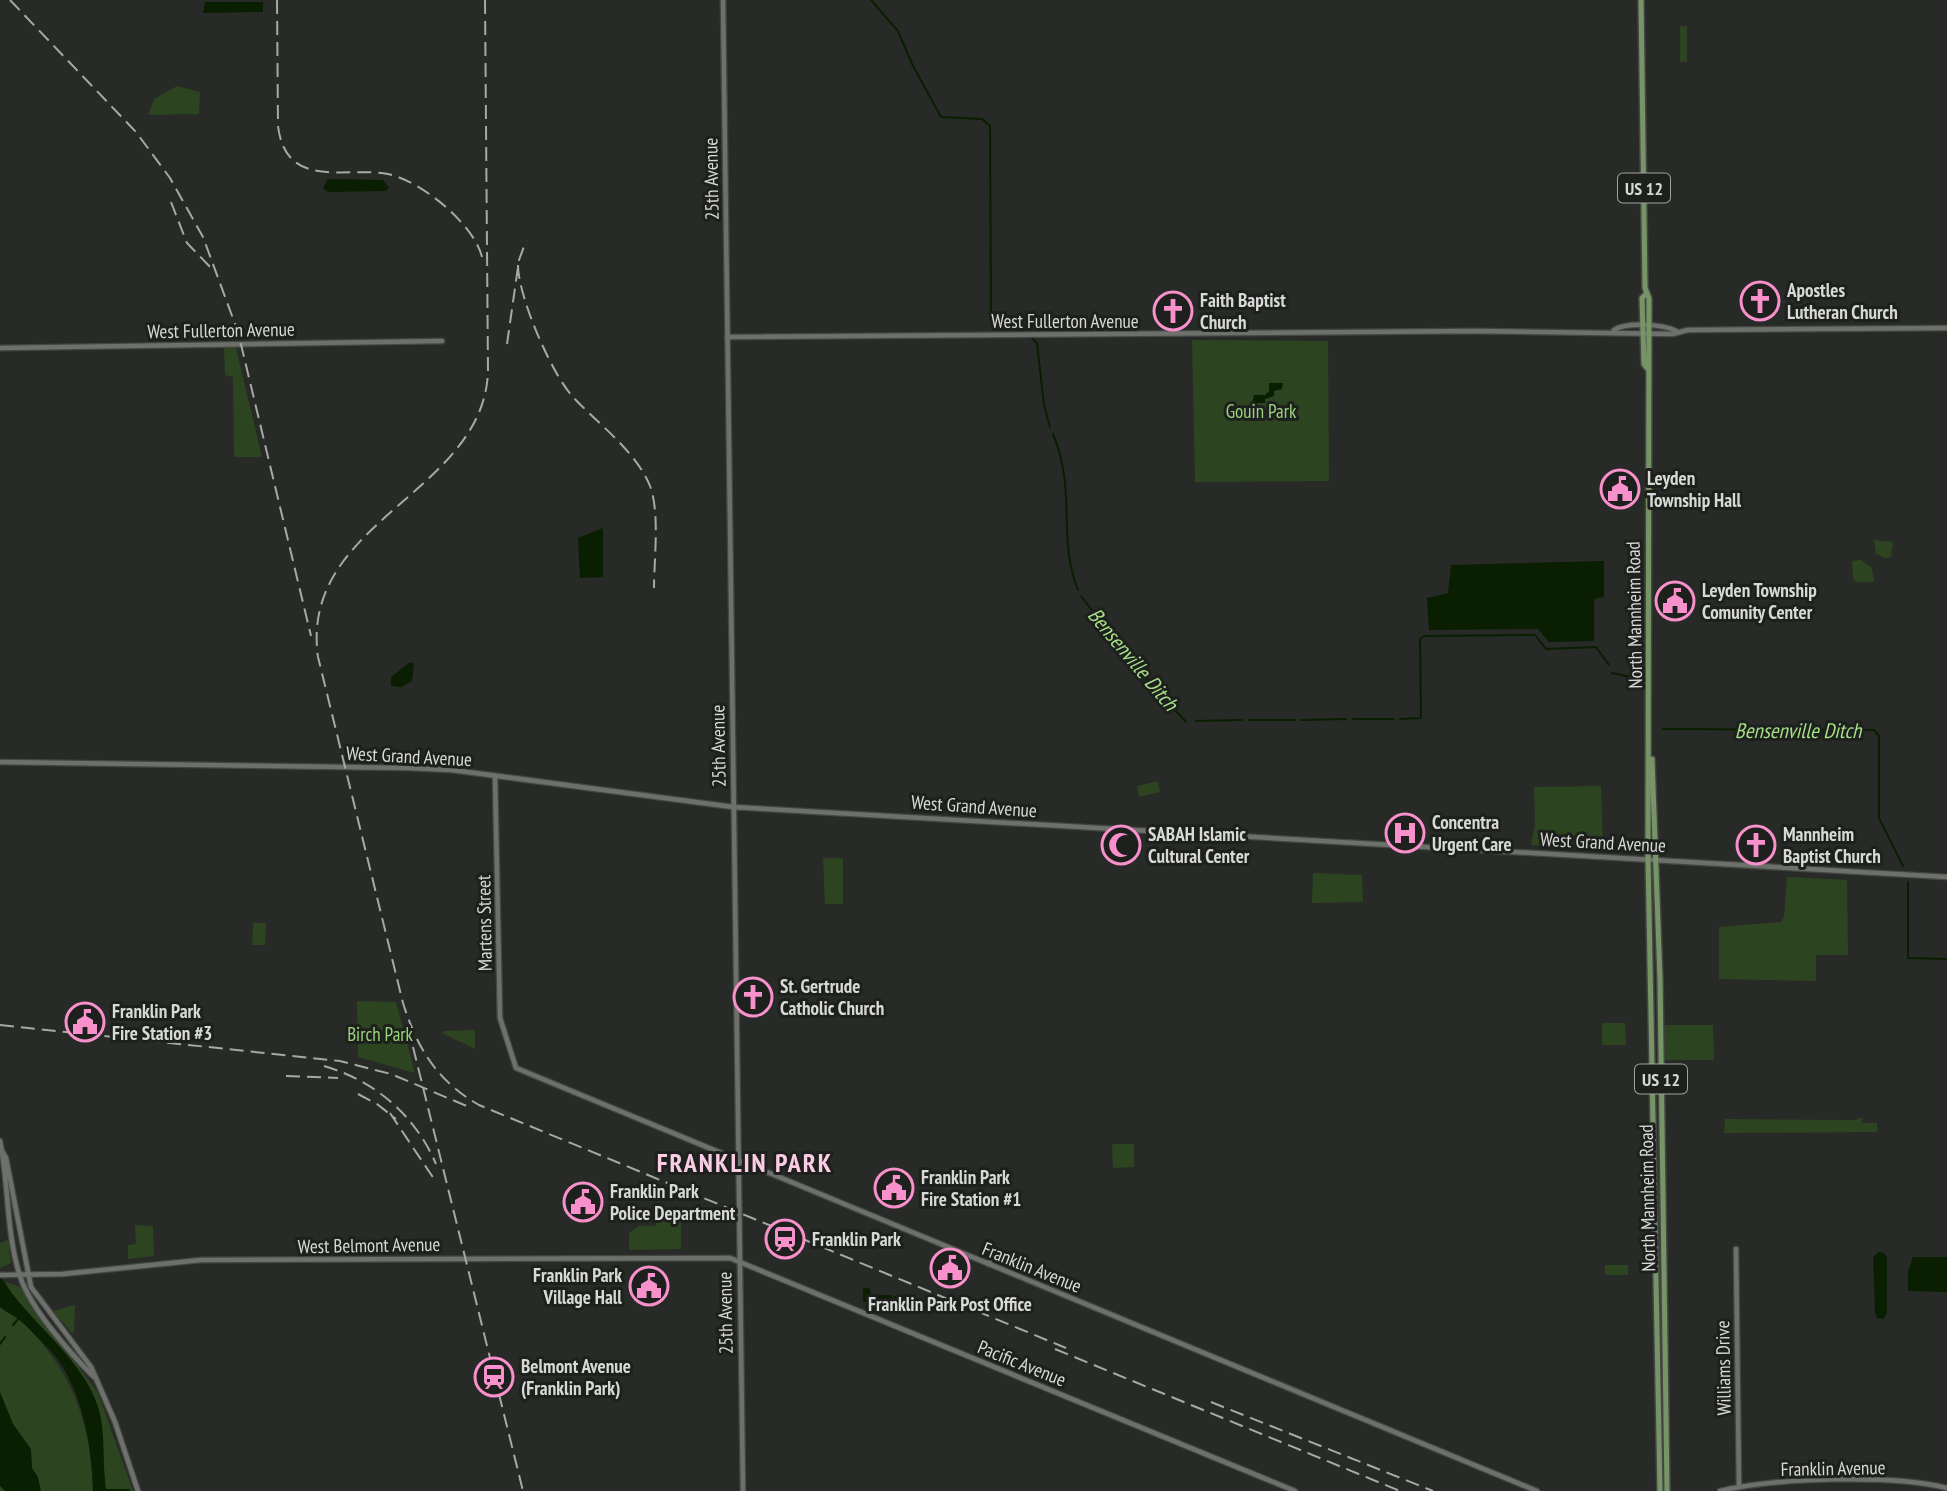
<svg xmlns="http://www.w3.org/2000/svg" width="1947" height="1491" viewBox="0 0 1947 1491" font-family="'PT Sans Narrow',sans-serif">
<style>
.green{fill:#2d4421}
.water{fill:#0a1e01}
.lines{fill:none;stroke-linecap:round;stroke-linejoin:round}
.stream{stroke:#0a1e01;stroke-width:2}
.secondary-casing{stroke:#444643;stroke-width:7}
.primary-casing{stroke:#444643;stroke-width:8}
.secondary{stroke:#6d706b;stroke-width:4.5}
.primary{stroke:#779467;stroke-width:5}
.rail{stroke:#a7a9a7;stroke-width:2;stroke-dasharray:14 7;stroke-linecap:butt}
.labels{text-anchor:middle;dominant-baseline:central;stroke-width:6;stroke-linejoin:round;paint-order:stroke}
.shield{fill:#1e201d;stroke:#a0a29f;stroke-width:2}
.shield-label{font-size:18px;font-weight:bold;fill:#d7d9d7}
.street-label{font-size:19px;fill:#d7d9d7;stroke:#1e201d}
.poi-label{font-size:19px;font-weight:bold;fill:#d7d9d7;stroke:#1e201d;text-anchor:start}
.park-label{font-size:19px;fill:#99d37c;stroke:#1e201d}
.water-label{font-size:21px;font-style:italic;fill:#a5df87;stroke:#1e201d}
.district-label{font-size:26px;font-weight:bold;letter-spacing:2px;fill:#facde4;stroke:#1e201d}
</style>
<rect width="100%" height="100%" fill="#272a26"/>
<path class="green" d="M1680 26H1687V62H1680Z
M177 86 200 92 199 114 148 115 154 99Z
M1192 340 1328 341 1329 481 1195 482Z
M224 348H236L262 457H234L233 377 225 375Z
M1874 540 1893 542 1891 557 1885 558 1876 554Z
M1861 560 1872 568 1874 582H1856L1853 579 1852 561Z
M1158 781 1160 792 1139 797 1137 786Z
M1601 786 1603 850 1531 845 1535 825 1534 787Z
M823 858H843V904H825Z
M1313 873 1362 875 1363 902 1312 903Z
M1787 877 1847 880 1848 955H1816V981L1719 979V927L1781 922 1784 917Z
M253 923H266L265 945H252Z
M357 1001 396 1002 415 1073 358 1057Z
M1602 1023H1625L1626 1045H1602Z
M1665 1025H1713L1714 1060H1665Z
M475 1030V1049L442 1033 444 1031Z
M1863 1117 1862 1123H1877V1132L1724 1133 1725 1119 1855 1120Z
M1112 1144H1134V1167L1113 1168Z
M681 1214V1249L629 1250V1233L639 1226H656V1215Z
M135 1225 153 1226 154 1256 128 1259V1245L136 1244Z
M8 1240 11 1263 0 1268V1243Z
M1605 1265H1628V1275H1605Z
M6 1282 20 1287 98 1393 133 1491H106L99 1410 92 1394 47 1334 10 1295Z
M75 1305 74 1332 72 1333 53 1311Z
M0 1307C7 1313 16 1316 22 1322 71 1368 92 1424 93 1491H0Z"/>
<path class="water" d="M205 2H263V12L203 13Z
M328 179 383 180 389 188 385 191 328 192 323 188Z
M1269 383H1283L1282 389 1274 391V396L1265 399V403H1252L1254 395H1265L1269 391Z
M603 528V577L580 578 578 538Z
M1604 561V597L1594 599V641L1549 642 1538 629 1429 630 1427 598 1448 593 1451 565Z
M410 662 414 664 412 681 401 687 391 686V677Z
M1878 1252 1884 1253 1887 1258V1312L1884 1319 1877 1318 1875 1313 1873 1258Z
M1913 1257H1947V1292L1908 1291V1271Z
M0 1276C27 1321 85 1359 99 1410 106 1436 102 1465 106 1491H93C92 1444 81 1379 45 1345 37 1337 30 1329 22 1322 16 1316 7 1313 0 1307Z
M863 1288H870L871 1295H892V1299L895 1296 906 1298 907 1302 898 1305 894 1301 863 1302Z
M0 1392 13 1424 31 1449 32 1468 38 1477 41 1491H5L0 1486Z"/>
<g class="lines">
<path class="stream" d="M871 0 898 31 912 64 941 117 982 119 990 126 991 313 994 319 1027 334
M1031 337 1037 343 1044 405 1050 427
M1053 434C1077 491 1057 538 1078 590
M1081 596 1136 667 1186 722
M1612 673 1635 678
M1353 719H1394
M1400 719 1421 718 1420 639 1424 636 1535 635 1546 649 1596 647 1609 665
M1249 720H1295
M1301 720 1346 719
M1196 721 1242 720
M1663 729 1874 730 1879 736V818L1903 866
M1908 882V958L1947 959
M13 1325 19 1318
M0 1344 5 1337
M106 1490H129"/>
<defs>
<path id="secondary" d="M723 0 743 1491
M1614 330C1625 322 1664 324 1676 331
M727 337 1475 331 1672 334 1688 330 1947 328
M0 348 442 341
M0 762 410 768 452 770 733 807 1947 877
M495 776 500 1018 516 1068 1537 1491
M0 1141C9 1185 6 1233 20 1276 30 1308 70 1353 94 1377
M2 1151 6 1158 31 1287 91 1367 115 1422 138 1491
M1736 1249 1739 1486
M988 1264 992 1255
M0 1275 63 1274 201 1260 730 1258 1295 1491
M1720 1491C1774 1478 1894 1474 1947 1488"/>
<path id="primary" d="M1641 0 1645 288 1649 298 1648 858 1660 1491
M1646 294 1642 298 1644 364 1647 368
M1652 759 1660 979 1667 1491"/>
</defs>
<use href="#secondary" class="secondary-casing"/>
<use href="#primary" class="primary-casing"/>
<use href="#secondary" class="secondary"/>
<use href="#primary" class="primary"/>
<path class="rail" d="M10 0 136 132 170 178 203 237 238 332 311 636
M277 0 278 126C286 191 346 166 388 174 421 181 474 224 482 257
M485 0 488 372C483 494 299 521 318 657L403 1003C417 1048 437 1081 479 1105L1066 1348
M171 202 187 243 214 271
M518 265C518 296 551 373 573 397 598 424 636 451 650 486 660 512 654 560 654 588
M507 344 519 260 526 241
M0 1025 340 1061 391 1074 469 1107
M413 1047 523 1491
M324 1066C375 1081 415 1115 436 1164
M286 1076 338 1078
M358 1094 377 1104 396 1119
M390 1113 434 1179
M1055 1349 1400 1491
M1211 1402 1433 1491"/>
</g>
<defs>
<symbol id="church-ring" viewBox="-11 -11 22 22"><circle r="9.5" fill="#1e201d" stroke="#f890cb" stroke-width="1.5"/><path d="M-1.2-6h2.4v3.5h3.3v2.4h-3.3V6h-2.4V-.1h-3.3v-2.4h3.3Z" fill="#f890cb"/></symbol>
<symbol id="civic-ring" viewBox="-11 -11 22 22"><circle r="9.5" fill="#1e201d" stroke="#f890cb" stroke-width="1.5"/><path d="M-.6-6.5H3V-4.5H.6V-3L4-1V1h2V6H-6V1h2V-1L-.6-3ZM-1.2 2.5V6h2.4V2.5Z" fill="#f890cb"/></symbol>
<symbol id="hospital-ring" viewBox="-11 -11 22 22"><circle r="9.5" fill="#1e201d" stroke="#f890cb" stroke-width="1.5"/><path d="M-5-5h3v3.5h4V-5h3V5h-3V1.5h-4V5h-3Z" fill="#f890cb"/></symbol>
<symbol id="mosque-ring" viewBox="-11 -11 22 22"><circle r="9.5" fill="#1e201d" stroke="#f890cb" stroke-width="1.5"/><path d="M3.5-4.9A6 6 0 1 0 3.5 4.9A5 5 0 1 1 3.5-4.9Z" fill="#f890cb"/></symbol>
<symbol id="station-ring" viewBox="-11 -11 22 22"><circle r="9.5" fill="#1e201d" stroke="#f890cb" stroke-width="1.5"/><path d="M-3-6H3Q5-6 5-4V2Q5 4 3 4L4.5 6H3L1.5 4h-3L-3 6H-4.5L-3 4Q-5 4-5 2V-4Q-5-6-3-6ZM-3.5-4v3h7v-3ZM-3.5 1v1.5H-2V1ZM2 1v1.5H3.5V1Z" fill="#f890cb"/></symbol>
</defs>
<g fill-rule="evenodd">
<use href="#church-ring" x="1738" y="279" width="44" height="44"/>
<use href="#church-ring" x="1151" y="289" width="44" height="44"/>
<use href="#civic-ring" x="1598" y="467" width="44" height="44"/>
<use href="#civic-ring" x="1653" y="579" width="44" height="44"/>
<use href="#hospital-ring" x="1383" y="811" width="44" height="44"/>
<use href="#mosque-ring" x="1099" y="823" width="44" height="44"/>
<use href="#church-ring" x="1734" y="823" width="44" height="44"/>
<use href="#church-ring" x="731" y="975" width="44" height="44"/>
<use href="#civic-ring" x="63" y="1000" width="44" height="44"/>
<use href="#civic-ring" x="872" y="1166" width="44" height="44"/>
<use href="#civic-ring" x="561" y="1180" width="44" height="44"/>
<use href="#station-ring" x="763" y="1217" width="44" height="44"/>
<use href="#civic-ring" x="928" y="1246" width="44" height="44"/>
<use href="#civic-ring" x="627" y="1264" width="44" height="44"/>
<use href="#station-ring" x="472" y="1355" width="44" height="44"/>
</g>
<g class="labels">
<g class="shield">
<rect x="1618" y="173.5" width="52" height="29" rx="5"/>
<rect x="1635" y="1064.5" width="52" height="29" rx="5"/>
</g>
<g class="shield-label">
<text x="1644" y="188">US 12</text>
<text x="1661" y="1079">US 12</text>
</g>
<g class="street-label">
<text transform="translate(711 179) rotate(-91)">25th Avenue</text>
<text x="1065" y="321">West Fullerton Avenue</text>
<text transform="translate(221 330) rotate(-1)">West Fullerton Avenue</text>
<text transform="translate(1634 615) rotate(-91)">North Mannheim Road</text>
<text transform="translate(718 746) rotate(-91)">25th Avenue</text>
<text transform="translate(409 756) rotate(3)">West Grand Avenue</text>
<text transform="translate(974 806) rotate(4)">West Grand Avenue</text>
<text transform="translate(1603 842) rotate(3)">West Grand Avenue</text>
<text transform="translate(484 923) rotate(-91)">Martens Street</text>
<text transform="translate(1647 1198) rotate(-91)">North Mannheim Road</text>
<text transform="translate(369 1245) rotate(-1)">West Belmont Avenue</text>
<text transform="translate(1032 1267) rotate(22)">Franklin Avenue</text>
<text transform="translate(725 1313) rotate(-91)">25th Avenue</text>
<text transform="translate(1022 1363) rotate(22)">Pacific Avenue</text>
<text transform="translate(1723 1368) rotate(-91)">Williams Drive</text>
<text transform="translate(1833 1468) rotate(-1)">Franklin Avenue</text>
</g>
<g class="poi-label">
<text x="1787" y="290">Apostles<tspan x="1787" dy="22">Lutheran Church</tspan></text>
<text x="1200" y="300">Faith Baptist<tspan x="1200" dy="22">Church</tspan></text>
<text x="1647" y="478">Leyden<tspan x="1647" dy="22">Township Hall</tspan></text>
<text x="1702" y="590">Leyden Township<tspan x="1702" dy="22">Comunity Center</tspan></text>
<text x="1432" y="822">Concentra<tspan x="1432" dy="22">Urgent Care</tspan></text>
<text x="1148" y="834">SABAH Islamic<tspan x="1148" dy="22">Cultural Center</tspan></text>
<text x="1783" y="834">Mannheim<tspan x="1783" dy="22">Baptist Church</tspan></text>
<text x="780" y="986">St. Gertrude<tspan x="780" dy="22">Catholic Church</tspan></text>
<text x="112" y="1011">Franklin Park<tspan x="112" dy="22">Fire Station #3</tspan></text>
<text x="921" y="1177">Franklin Park<tspan x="921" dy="22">Fire Station #1</tspan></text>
<text x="610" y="1191">Franklin Park<tspan x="610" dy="22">Police Department</tspan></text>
<text x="812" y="1239">Franklin Park</text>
<text x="622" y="1275" text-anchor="end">Franklin Park<tspan x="622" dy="22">Village Hall</tspan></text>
<text x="950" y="1304" text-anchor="middle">Franklin Park Post Office</text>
<text x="521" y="1366">Belmont Avenue<tspan x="521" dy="22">(Franklin Park)</tspan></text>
</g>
<g class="park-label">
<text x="1261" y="411">Gouin Park</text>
<text x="380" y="1034">Birch Park</text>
</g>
<g class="water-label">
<text transform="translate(1133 659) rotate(50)">Bensenville Ditch</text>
<text x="1798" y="730">Bensenville Ditch</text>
</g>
<g class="district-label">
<text x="745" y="1162">FRANKLIN PARK</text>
</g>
</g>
</svg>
